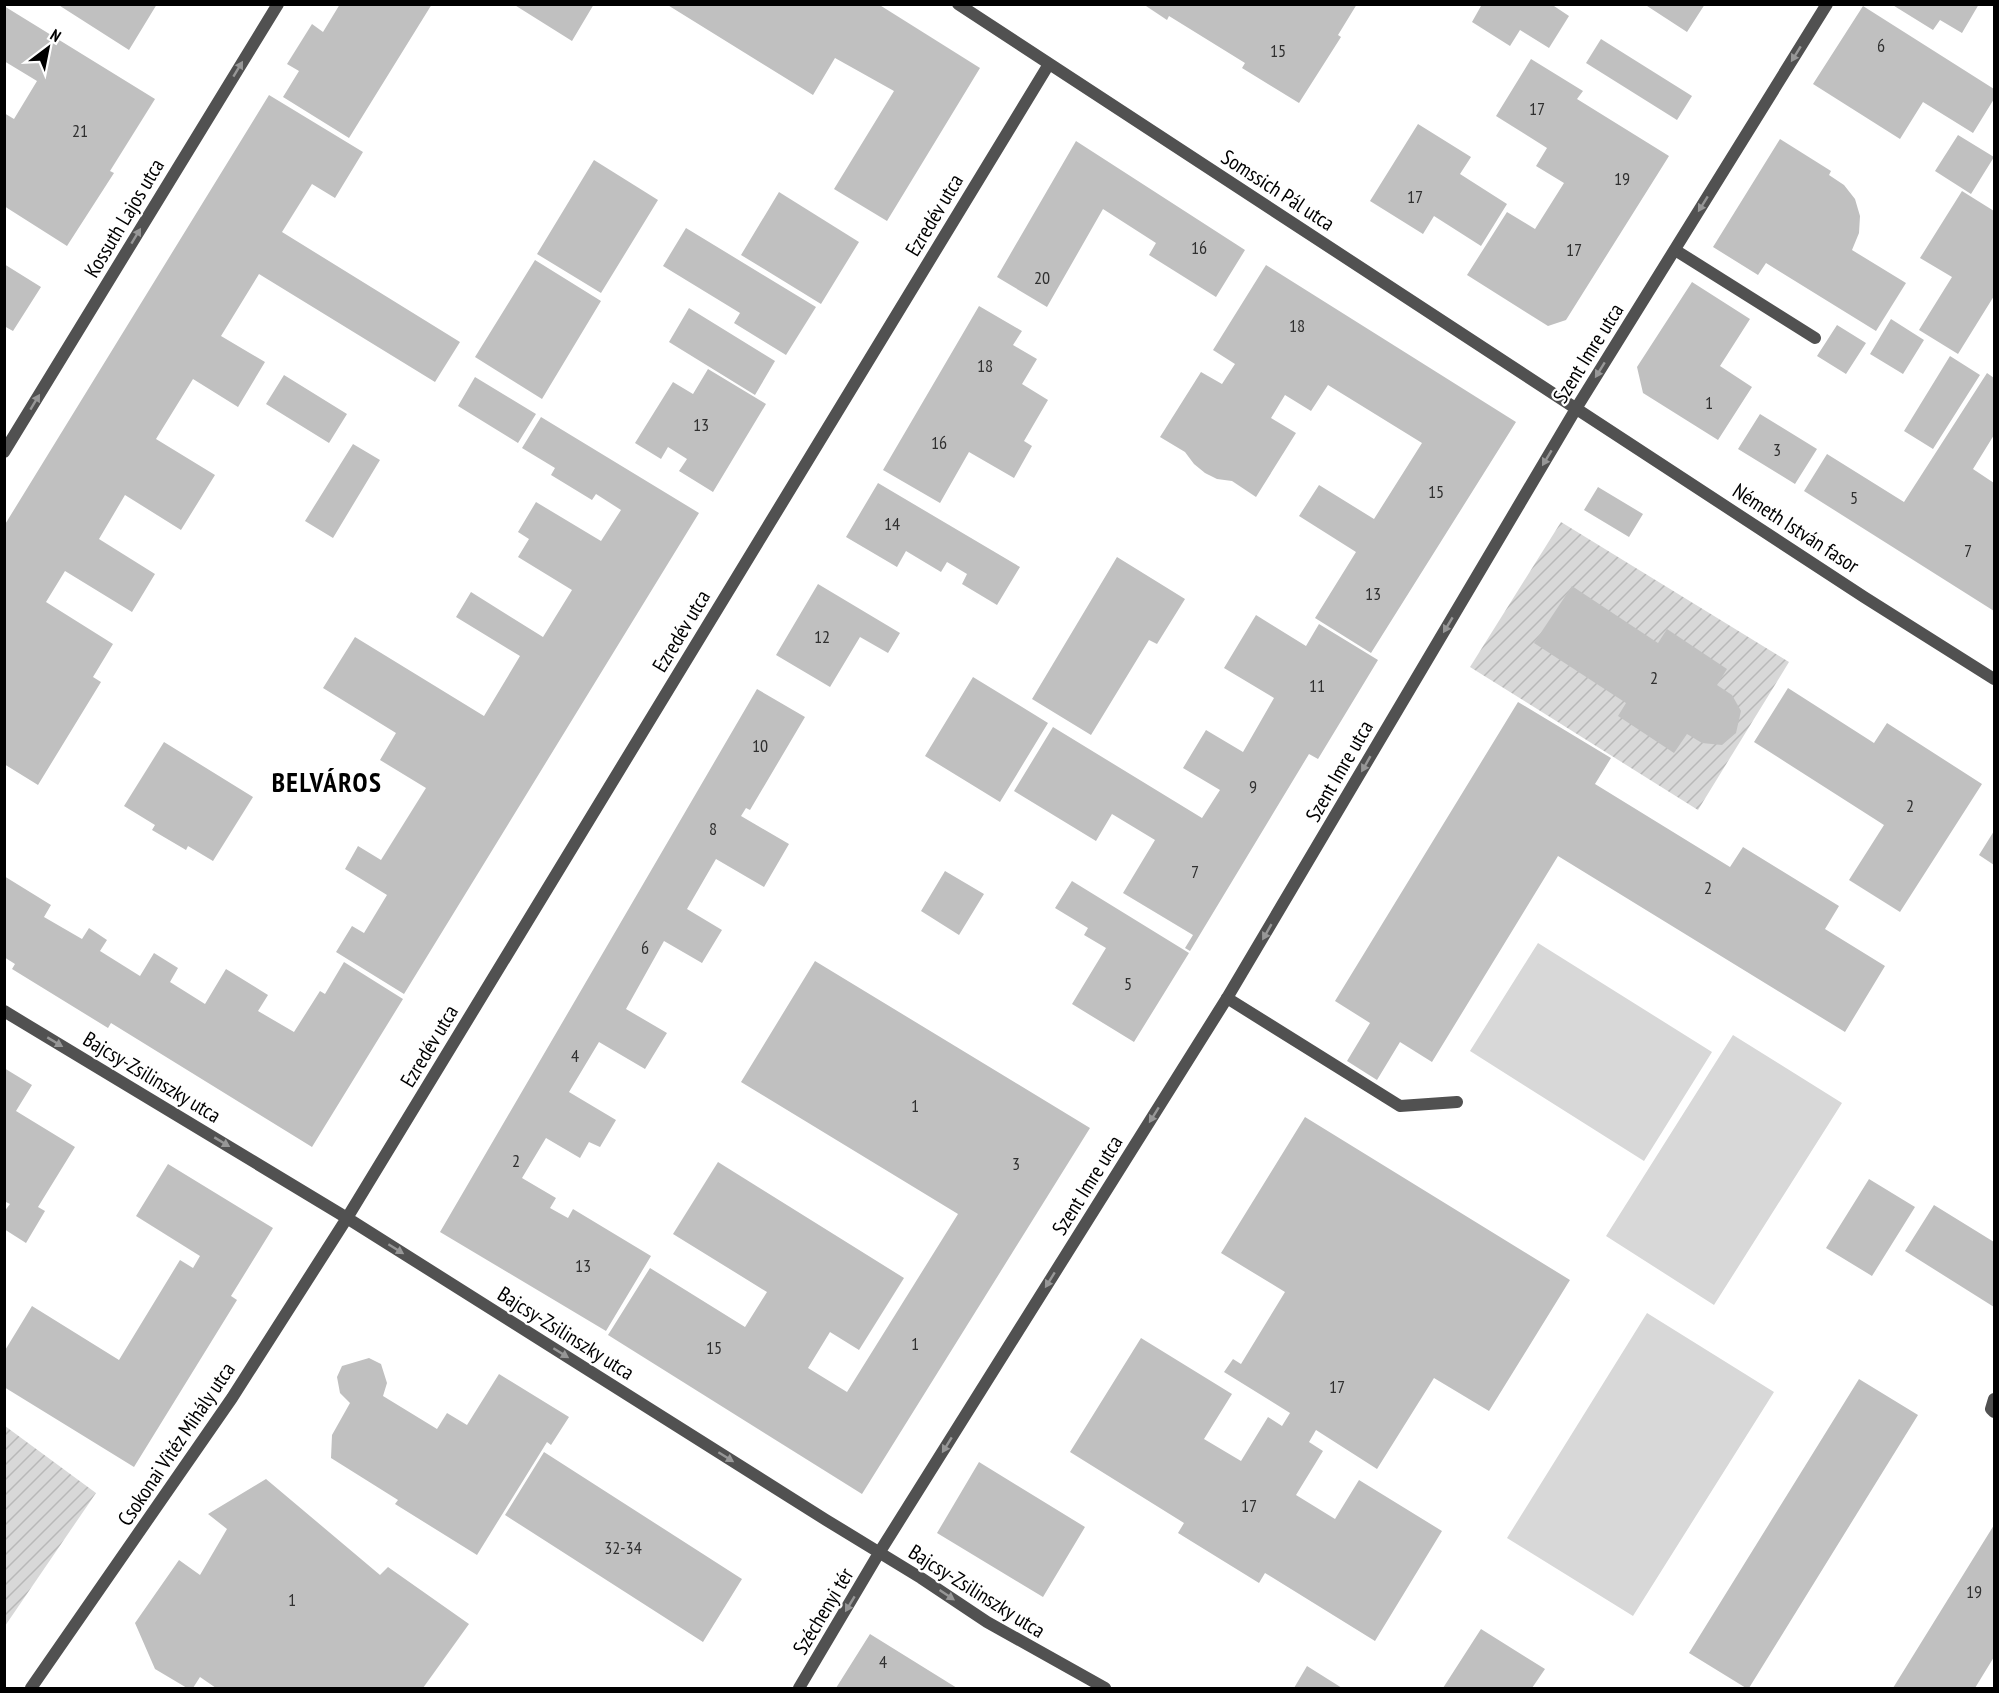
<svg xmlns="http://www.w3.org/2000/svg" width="1999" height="1693" viewBox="0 0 1999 1693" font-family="'PT Sans Narrow',sans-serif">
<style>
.garden{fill:url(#garden-furrows)}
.pitch{fill:#d8d8d8}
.building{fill:#c0c0c0}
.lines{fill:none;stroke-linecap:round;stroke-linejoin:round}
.service{stroke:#515151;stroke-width:12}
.minor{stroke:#515151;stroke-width:12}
.oneway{fill:#979797}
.labels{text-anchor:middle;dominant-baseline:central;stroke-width:4.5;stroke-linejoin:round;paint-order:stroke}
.number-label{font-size:18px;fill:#303030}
.street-label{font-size:21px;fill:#000;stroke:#fff}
.district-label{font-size:27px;font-weight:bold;letter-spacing:1.5px;fill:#000;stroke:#fff}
</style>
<defs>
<pattern id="garden-furrows" width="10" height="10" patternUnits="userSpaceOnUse" patternTransform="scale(1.5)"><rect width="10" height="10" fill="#d8d8d8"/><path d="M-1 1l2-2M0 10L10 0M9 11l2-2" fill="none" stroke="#b8b8b8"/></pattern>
</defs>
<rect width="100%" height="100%" fill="#fff"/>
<path class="garden" d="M1561 522 1789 662 1698 810 1470 667Z
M5 1426 96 1493 5 1626Z"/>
<path class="pitch" d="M1538 943 1712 1052 1644 1161 1470 1051Z
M1733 1035 1842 1103 1714 1305 1606 1236Z
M1647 1313 1774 1392 1633 1616 1507 1538Z"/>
<path class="building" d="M57 4H157L129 50Z
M340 4H432L349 138 283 97 299 71 287 64 312 24 323 32Z
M513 4H594L572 41Z
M666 4H878L980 68 887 221 834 189 894 91 835 58 813 95Z
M1143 4H1357L1338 35 1341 37 1299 103 1242 68 1245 63 1169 16 1167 20Z
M1478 4H1551L1569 16 1549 48 1520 30 1510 46 1472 22 1481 6Z
M1644 4H1705L1687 32Z
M1891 4H1979L1962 33 1940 20 1933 30Z
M4 6 155 99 110 171 114 173 67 246 4 206V113L14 119 37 81 4 61Z
M1863 6 1994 89V99L1973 133 1923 102 1900 139 1813 84Z
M1601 39 1692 96 1677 120 1586 63Z
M1531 59 1583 91 1577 99 1669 156 1566 320 1548 326 1467 275 1507 212 1535 229 1564 183 1536 166 1547 148 1496 116Z
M269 95 363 152 335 198 312 184 282 232 460 342 435 382 259 274 221 336 265 362 238 407 193 379 156 439 215 475 181 530 125 495 99 539 155 574 132 612 65 571 46 602 113 644 93 677 101 682 38 785 4 764V526Z
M1418 124 1471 157 1460 174 1507 204 1481 246 1434 216 1423 234 1370 201Z
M1958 135 1994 157 1971 194 1935 171Z
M1780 139 1831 171 1829 175 1844 185 1855 199 1860 216 1859 233 1852 250 1906 283 1876 331 1766 263 1758 275 1713 247Z
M1076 141 1245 250 1216 297 1149 255 1156 243 1103 209 1047 307 997 277Z
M594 160 658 200 601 293 537 254Z
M1962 191 1994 211V296L1958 354 1919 330 1952 277 1920 258Z
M779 192 859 242 821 304 741 255Z
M686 228 816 307 786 355 734 323 740 313 663 266Z
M535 260 601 301 542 399 475 357Z
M4 264 41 287 13 331 4 326Z
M1266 265 1516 422 1371 653 1315 618 1356 552 1299 516 1319 485 1374 519 1422 443 1328 385 1311 411 1285 395 1271 418 1296 433 1256 497 1232 481 1217 479 1205 473 1194 464 1185 452 1160 437 1201 372 1222 384 1235 364 1213 350Z
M1692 282 1750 319 1720 366 1752 387 1718 440 1643 393 1637 367Z
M979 306 1022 331 1013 345 1037 359 1022 384 1048 400 1024 441 1032 446 1014 478 969 452 940 503 883 470Z
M689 308 775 361 755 395 669 342Z
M1891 319 1924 340 1903 374 1870 354Z
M1837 325 1866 343 1846 374 1817 356Z
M1950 356 1980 375 1933 449 1904 431Z
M708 369 766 404 713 492 679 471 687 459 668 447 661 459 635 443 673 382 693 394Z
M1987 373 1994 378V435L1973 469 1994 483V611L1804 491 1827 454 1904 502Z
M284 375 347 414 329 443 266 404Z
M475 377 536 414 518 443 458 406Z
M1760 414 1817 449 1795 484 1738 449Z
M541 417 699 513 404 994 336 952 352 926 364 933 387 895 345 869 358 846 381 860 426 788 380 760 396 733 323 688 355 637 484 716 520 656 456 617 471 592 543 637 572 590 518 557 529 539 518 532 536 502 601 541 621 510 596 494 592 500 551 475 555 468 522 448Z
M353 444 380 460 333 538 305 521Z
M878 483 1020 567 997 605 962 584 967 574 947 562 941 572 906 551 897 567 846 537Z
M1598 487 1643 514 1629 537 1584 510Z
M1117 557 1185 599 1157 644 1149 640 1091 735 1032 699Z
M818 584 900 633 888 653 860 637 830 687 776 655Z
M1572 586 1658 643 1667 629 1727 669 1717 685 1732 695 1741 711 1736 733 1722 745 1702 743 1687 734 1674 753 1618 716 1626 703 1534 643Z
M1256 615 1306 646 1319 624 1378 660 1318 759 1309 754 1190 951 1185 948 1193 935 1123 893 1155 840 1112 814 1096 841 1014 791 1053 727 1202 818 1220 790 1183 768 1206 730 1243 752 1274 698 1224 668Z
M973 677 1048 723 1000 802 925 756Z
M1788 688 1874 743 1887 723 1982 784 1900 912 1849 880 1884 825 1754 742Z
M757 689 805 717 750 810 746 808 741 816 789 844 764 887 716 859 687 909 722 930 702 963 664 941 626 1009 667 1033 645 1069 599 1042 569 1092 616 1120 600 1147 589 1142 580 1158 546 1138 522 1178 556 1198 550 1208 568 1218 573 1209 651 1256 606 1331 440 1232Z
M1518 702 1611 758 1595 784 1730 867 1743 847 1839 906 1825 929 1885 966 1845 1032 1558 856 1432 1062 1400 1042 1377 1080 1347 1061 1370 1023 1335 1001Z
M164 742 253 797 213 861 188 846 186 850 152 830 155 825 124 806Z
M1994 831V865L1979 855Z
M945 871 984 894 959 935 921 911Z
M4 876 51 905 44 917 82 939 89 928 107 940 100 951 140 976 154 953 178 968 170 982 205 1004 226 969 268 995 258 1011 294 1032 320 991 325 994 344 962 403 999 312 1147 111 1023 108 1028 12 969 15 964 4 957Z
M1072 881 1189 953 1134 1042 1072 1004 1106 948 1084 935 1088 928 1055 908Z
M815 961 1090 1128 862 1494 608 1335 650 1268 745 1327 767 1292 673 1234 718 1162 904 1278 859 1350 830 1332 808 1368 847 1392 958 1214 741 1082Z
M4 1068 32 1085 16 1111 75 1147 38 1207 45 1211 26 1243 4 1229V1212L10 1204 4 1201Z
M1305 1117 1570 1280 1489 1411 1434 1378 1377 1469 1316 1430 1309 1442 1323 1451 1296 1495 1335 1519 1359 1480 1442 1531 1375 1641 1265 1573 1259 1583 1178 1533 1184 1523 1070 1452 1141 1338 1232 1394 1204 1439 1241 1461 1268 1417 1282 1426 1290 1413 1224 1372 1233 1359 1241 1364 1285 1292 1221 1253Z
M168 1164 273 1228 231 1296 237 1300 134 1467 4 1387V1352L32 1306 119 1360 180 1260 193 1268 200 1256 136 1216Z
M1869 1179 1915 1207 1872 1276 1826 1248Z
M1934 1205 1994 1242V1307L1905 1251Z
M369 1358 381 1364 387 1383 383 1396 437 1429 447 1413 467 1425 499 1374 569 1417 551 1445 547 1442 477 1555 395 1504 398 1500 331 1458 332 1435 350 1403 340 1393 337 1377 342 1366Z
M1859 1379 1918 1415 1749 1688H1746L1689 1653Z
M544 1452 742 1579 703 1642 505 1515Z
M979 1462 1085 1527 1043 1597 937 1533Z
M266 1479 380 1575 388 1567 469 1624 423 1688H216L200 1677 193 1688H187L155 1669 135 1623 179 1560 200 1575 227 1529 208 1514Z
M1994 1525V1657L1975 1688H1893Z
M1481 1629 1545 1669 1532 1688H1443Z
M870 1634 957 1688H836Z
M1307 1666 1342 1688H1294Z"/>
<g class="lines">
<path class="service" d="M1675 250 1815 338
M1227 998 1400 1106 1457 1102"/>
<path class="minor" d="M958 4 1864 597 1994 679
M4 452 278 4
M4 1011 347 1218 826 1520 921 1578 987 1622 1105 1688
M1994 1399 1991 1409 1994 1412
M31 1688 232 1398 347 1218 1049 64
M799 1688 879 1553 1227 998 1577 407 1827 4"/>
</g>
<defs><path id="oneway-solid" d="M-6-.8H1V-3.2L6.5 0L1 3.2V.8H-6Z" transform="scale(1.5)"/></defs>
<g class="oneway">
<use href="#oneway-solid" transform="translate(1796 54) rotate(122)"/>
<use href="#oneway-solid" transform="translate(238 69) rotate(-59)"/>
<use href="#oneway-solid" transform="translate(1703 204) rotate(122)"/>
<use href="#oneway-solid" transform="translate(136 236) rotate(-59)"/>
<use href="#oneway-solid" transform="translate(1600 370) rotate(122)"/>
<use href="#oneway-solid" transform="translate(35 402) rotate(-59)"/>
<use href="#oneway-solid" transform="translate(1547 458) rotate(121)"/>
<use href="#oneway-solid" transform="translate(1448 625) rotate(121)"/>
<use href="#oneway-solid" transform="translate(1366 764) rotate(120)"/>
<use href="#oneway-solid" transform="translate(1267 932) rotate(120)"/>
<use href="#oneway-solid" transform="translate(55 1042) rotate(31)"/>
<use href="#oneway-solid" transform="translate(1154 1115) rotate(122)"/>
<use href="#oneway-solid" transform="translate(222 1142) rotate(31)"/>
<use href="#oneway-solid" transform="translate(396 1249) rotate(32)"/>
<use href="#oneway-solid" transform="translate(1050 1280) rotate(122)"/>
<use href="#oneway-solid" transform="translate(561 1353) rotate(32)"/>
<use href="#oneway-solid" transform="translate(947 1445) rotate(122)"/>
<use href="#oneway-solid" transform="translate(726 1457) rotate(32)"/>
<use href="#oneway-solid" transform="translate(947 1595) rotate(34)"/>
<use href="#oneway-solid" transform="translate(850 1604) rotate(121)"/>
</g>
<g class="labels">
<g class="number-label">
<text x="1881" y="45">6</text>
<text x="1278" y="50">15</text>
<text x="1537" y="108">17</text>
<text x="80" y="130">21</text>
<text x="1622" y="178">19</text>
<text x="1415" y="196">17</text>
<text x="1199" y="247">16</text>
<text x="1574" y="249">17</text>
<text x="1042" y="277">20</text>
<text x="1297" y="325">18</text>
<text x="985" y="365">18</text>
<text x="1709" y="402">1</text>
<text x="701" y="424">13</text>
<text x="939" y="442">16</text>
<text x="1777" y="449">3</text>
<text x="1436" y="491">15</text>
<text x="1854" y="497">5</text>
<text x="892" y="523">14</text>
<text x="1968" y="550">7</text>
<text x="1373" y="593">13</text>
<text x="822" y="636">12</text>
<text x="1654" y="677">2</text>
<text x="1317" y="685">11</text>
<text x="760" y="745">10</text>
<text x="1253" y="786">9</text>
<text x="1910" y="805">2</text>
<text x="713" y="828">8</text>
<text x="1195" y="871">7</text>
<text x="1708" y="887">2</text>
<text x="645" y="947">6</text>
<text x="1128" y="983">5</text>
<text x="575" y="1055">4</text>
<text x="915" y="1105">1</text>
<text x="516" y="1160">2</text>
<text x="1016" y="1163">3</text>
<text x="583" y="1265">13</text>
<text x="915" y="1343">1</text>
<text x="714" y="1347">15</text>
<text x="1337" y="1386">17</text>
<text x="1249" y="1505">17</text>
<text x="623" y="1547">32-34</text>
<text x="1974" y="1591">19</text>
<text x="292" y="1599">1</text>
<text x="883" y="1661">4</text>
</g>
<g class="street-label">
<text transform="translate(1278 190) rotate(33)">Somssich Pál utca</text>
<text transform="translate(934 215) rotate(-59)">Ezredév utca</text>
<text transform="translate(124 218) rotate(-59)">Kossuth Lajos utca</text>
<text transform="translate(1588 353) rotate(-58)">Szent Imre utca</text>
<text transform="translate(1796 528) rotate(33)">Németh István fasor</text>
<text transform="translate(681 631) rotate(-59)">Ezredév utca</text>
<text transform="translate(1339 771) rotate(-60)">Szent Imre utca</text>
<text transform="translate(429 1046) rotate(-59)">Ezredév utca</text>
<text transform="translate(152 1077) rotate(31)">Bajcsy-Zsilinszky utca</text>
<text transform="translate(1087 1185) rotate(-58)">Szent Imre utca</text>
<text transform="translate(566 1333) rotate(32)">Bajcsy-Zsilinszky utca</text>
<text transform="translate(176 1444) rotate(-56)">Csokonai Vitéz Mihály utca</text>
<text transform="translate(977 1591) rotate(32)">Bajcsy-Zsilinszky utca</text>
<text transform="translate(823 1611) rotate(-59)">Széchenyi tér</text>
</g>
<g class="district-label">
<text x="327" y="782">BELVÁROS</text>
</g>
</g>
<rect width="1999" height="1693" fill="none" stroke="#000000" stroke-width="12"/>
<g transform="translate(48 48) rotate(32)" stroke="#ffffff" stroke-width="4.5" paint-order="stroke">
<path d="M0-4.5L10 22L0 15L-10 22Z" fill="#000000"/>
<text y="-9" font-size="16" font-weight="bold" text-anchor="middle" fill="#000000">N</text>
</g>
</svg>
